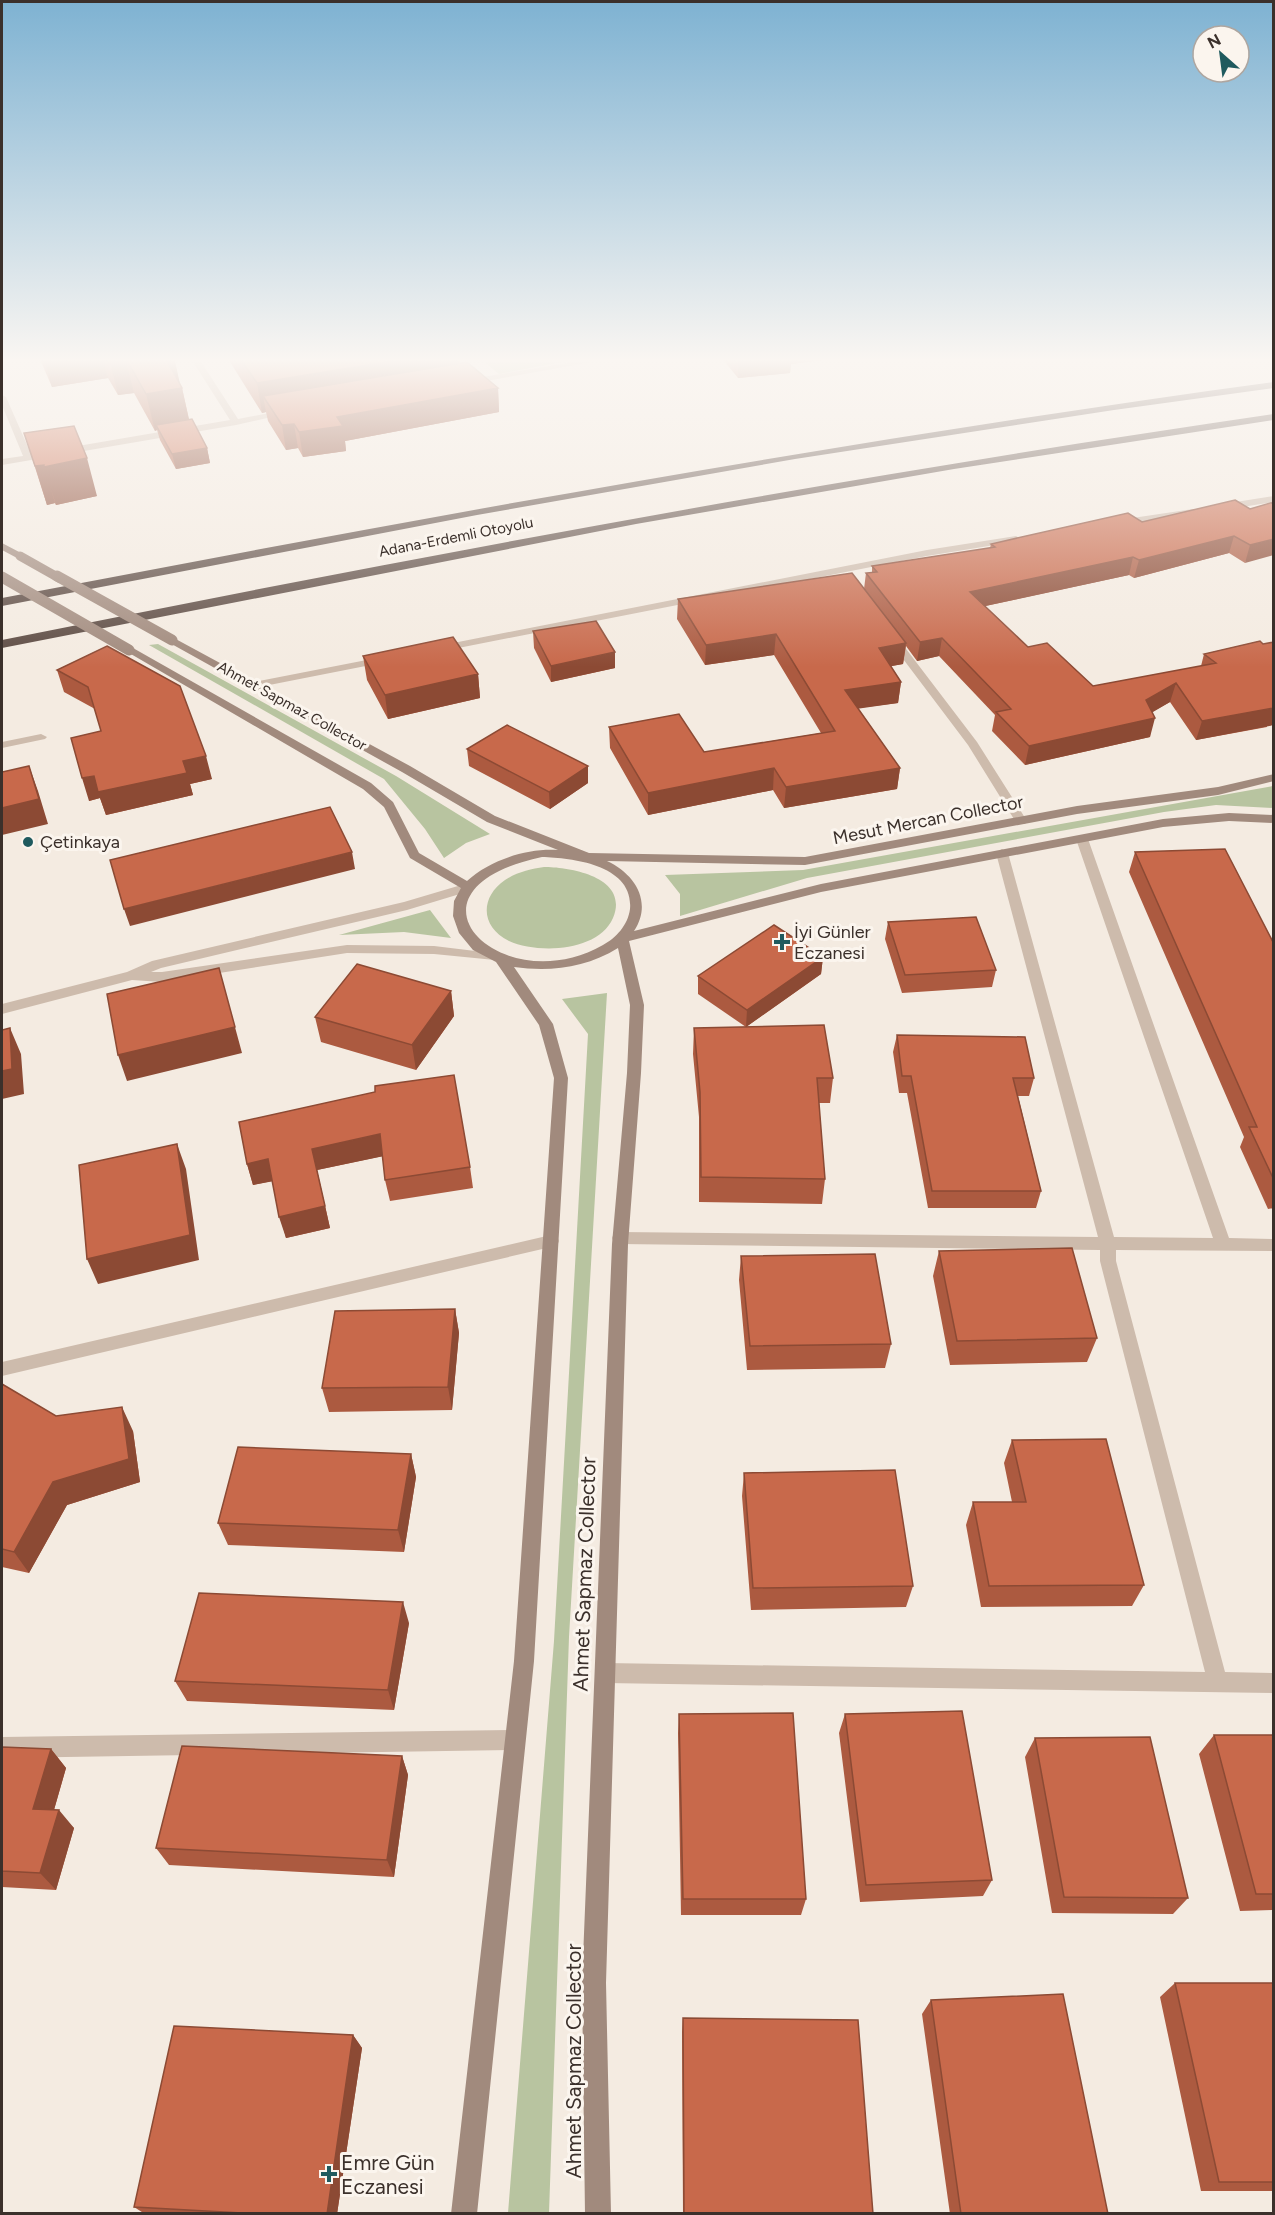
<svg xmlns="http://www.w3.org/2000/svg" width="1275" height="2215" viewBox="0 0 1275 2215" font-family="Figtree,sans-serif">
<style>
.green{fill:#b8c4a0}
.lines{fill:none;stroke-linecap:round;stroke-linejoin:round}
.minor{fill:#cdbbac;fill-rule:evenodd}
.tertiary{fill:#cdbbac;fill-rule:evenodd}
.secondary{fill:#a18a7d;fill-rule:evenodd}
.motorway{fill:#5c4a42;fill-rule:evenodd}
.secondary-bridge-far1{stroke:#a18a7d;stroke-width:9}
.secondary-bridge{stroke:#a18a7d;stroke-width:11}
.wall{fill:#ac5a40}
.shaded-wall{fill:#8c4a34}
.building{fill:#c8694b;stroke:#8c4a34;stroke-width:1.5}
.poi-dot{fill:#1f5a5e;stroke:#fbf5ee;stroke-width:2}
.labels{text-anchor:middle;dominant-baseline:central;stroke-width:6;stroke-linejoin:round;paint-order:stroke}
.far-street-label{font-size:15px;fill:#3b302b;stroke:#fbf5ee}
.street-label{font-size:18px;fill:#3b302b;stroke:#fbf5ee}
.poi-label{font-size:18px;fill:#3b302b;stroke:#fbf5ee;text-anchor:start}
.near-street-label{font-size:21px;fill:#3b302b;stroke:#fbf5ee}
.near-poi-label{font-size:21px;fill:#3b302b;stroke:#fbf5ee;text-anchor:start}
</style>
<rect width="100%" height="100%" fill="#f4ebe1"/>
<path class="green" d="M478 357H589L499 374Z
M158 644 396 776 490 834 466 843 444 858 425 829 384 779 149 645Z
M1273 786V808L1216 805 1164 812 807 878 680 916V894L665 875 803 870Z
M544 867C570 867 630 877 613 918 598 952 538 954 509 941 480 927 480 897 505 880 517 872 531 869 544 867Z
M430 910 451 938 404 932 339 935Z
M607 993 569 1637 549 2213H508L554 1641 588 1034 562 999Z"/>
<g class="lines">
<path class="minor" d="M190 357H198L238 419 285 410 289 413 236 425 2 465V459L23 456 2 405V395L6 397 31 454 230 420Z
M452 357H460L482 374V377L604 357H620L469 384H466V380L478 378Z
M1274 496V502L1223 510 1218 507 1223 504Z
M1193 509 1196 510V514L1119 526 1114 523 1119 520Z
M1016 536 1021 539 1019 541 927 556 438 652 433 649 438 646 927 550Z
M893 636 897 637 977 742 1027 821 1025 824H1017L968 745 888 639Z
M382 657 386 658V662L254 688 248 685 254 682Z
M41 734 47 737 45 739 2 748V742Z
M1082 835 1088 839 1229 1238 1274 1239V1251L1116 1250V1261L1225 1672 1274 1673V1693L605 1683 598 1680 595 1673 598 1666 605 1663 1205 1672 1100 1261V1250L620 1244 614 1243 612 1238 614 1233 620 1232 1098 1237 996 853 1002 849 1008 853 1114 1237 1213 1238 1076 839Z
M551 1235 557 1236 559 1241 557 1246 551 1247 2 1376V1362Z
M515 1730 522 1733 525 1740 522 1747 515 1750 2 1758V1737Z"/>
<path class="tertiary" d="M468 883 473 884 474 887 473 890 407 910 161 968 151 972H162L347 945 434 946 500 954 507 958 505 961 434 954 347 953 162 982 132 980 2 1014V1004L127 972 152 961 404 902Z"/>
<path class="secondary" d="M2 543 23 554 25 556 17 558 2 550Z
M172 637 410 766 495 816 589 853 805 857 1077 806 1218 787 1274 774V781L1218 795 1077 814 805 865 607 861C635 874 653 902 634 931L821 884 1163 819 1229 813 1274 815V823L1229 821 1163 827 821 892 629 941 644 1005 641 1073 628 1244 606 1983 611 2214H585L582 1983 612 1244 627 1073 630 1005 618 948C586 968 550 972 514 967L553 1024 568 1078 534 1661 477 2214H451L514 1661 554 1078 539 1025 496 962 473 950 459 933 453 916 454 901 461 888 410 858 384 807 363 789 124 650 129 647 133 648 371 783 393 802 419 853 467 881C490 860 527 848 558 850L487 822 402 772 168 642V638ZM542 857C573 858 634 865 630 909 628 925 616 938 603 945 501 1003 387 890 542 857Z"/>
<path class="motorway" d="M1274 382V388L1114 410 795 459 477 515 2 606V598C424 517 847 440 1274 382Z
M1274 414V420L954 469 636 524 2 648V640C424 555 847 476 1274 414Z"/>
<path class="secondary-bridge-far1" d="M20 556 59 578"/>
<path class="secondary-bridge" d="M57 576 172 640
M2 577 129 650"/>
</g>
<path class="wall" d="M39 357H174L179 382 182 388 189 419 207 448 210 463 176 469 160 440 157 430 155 431 134 393 118 395 108 378 52 387Z
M227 357H459L460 363 498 388 499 412 345 441 346 451 303 457 298 448 286 450 268 421 266 412 262 413Z
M721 357H849L791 364 790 373 738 378Z
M24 433 97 496 56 505 55 503 47 505Z
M1274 502 1245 563 1229 553 1134 578 1129 575 985 606 1028 647 1093 686 1201 666 1204 654 1260 641 1267 727 1196 740 1170 702 1152 712 1150 737 1025 765 992 731 995 715 939 656 917 661 906 646 903 664 891 666 901 682 898 703 858 708 900 768 897 789 784 808 773 790 648 815 610 748 609 727 704 752 821 733 774 655 705 665 677 619 678 599 864 589 866 573H872V566L990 548 991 544 1142 522 1250 509Z
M533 631 615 668 551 682 534 648Z
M107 646 212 779 190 784 193 795 106 815 100 798 89 801 101 731 95 709 64 692 57 670Z
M363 656 478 674 480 698 388 719 367 680Z
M467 749 588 766V783L550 809 469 766Z
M1135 852 1274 944V1208L1268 1209 1240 1147 1244 1137 1129 872Z
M888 922 996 970 992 987 902 993 885 939Z
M823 957 821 974 746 1027 698 994V976Z
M451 991 454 1016 416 1070 321 1042 315 1017Z
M694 1028 833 1078 830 1103H819L825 1179 822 1204 699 1202V1117L693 1054Z
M897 1035 1034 1078 1029 1096H1018L1041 1191 1036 1208H928L907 1093H899L893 1052Z
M239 1122 470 1167 473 1188 390 1201 385 1180 383 1156 317 1170 330 1228 286 1238 272 1181 253 1185 247 1164Z
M939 1251 1097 1338 1087 1362 950 1365 933 1276Z
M741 1256 891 1344 885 1368 747 1370 739 1280Z
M455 1309 459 1333 452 1410 329 1412 322 1388Z
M2 1384 56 1416 133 1431 140 1482 67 1505 29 1573 2 1567Z
M1012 1440 1144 1585 1132 1606 981 1607 966 1525 973 1502H1012L1004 1463Z
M411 1454 416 1477 404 1552 228 1545 218 1523Z
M744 1473 913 1586 906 1607 751 1610 742 1496Z
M409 1623 394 1710 187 1701 175 1681Z
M679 1714 806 1899 801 1915H681L678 1733Z
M845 1714 992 1880 983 1896 860 1902 839 1733Z
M1214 1735H1274V1910L1240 1911 1199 1754Z
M1035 1738 1188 1898 1173 1914 1052 1913 1025 1757Z
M2 1747 51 1749 66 1768 54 1810 74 1828 56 1890 2 1887Z
M402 1756 408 1775 394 1877 169 1865 156 1848Z
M1175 1983H1274V2191H1201L1160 1997Z
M931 2000 1108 2214H950L922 2014Z
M683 2018 873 2214H683L682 2032Z
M353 2035 362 2048 337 2214H145L134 2207Z"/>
<path class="shaded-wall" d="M43 357H103L108 378 52 387Z
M125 357 134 393 118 395 109 358Z
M163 357H174L180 384Z
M418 357H459L461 378 263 396 266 412 262 413 257 383Z
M739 357H849L791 364 790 373 738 378Z
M182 388 190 425H156L157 430 155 431 146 394Z
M498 388 499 412 345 441 346 451 303 457 299 432 337 417Z
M294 424 298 448 286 450 282 425Z
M207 448 210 463 176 469 172 454Z
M87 458 97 496 56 505 44 467Z
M44 465 55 503 47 505 35 466Z
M1234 536 1229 553 1134 578 1139 560Z
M1274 539V555L1245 563 1250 545Z
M1133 557 1129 575 967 610 970 592Z
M776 634 774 655 705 665 706 645Z
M942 638 939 656 917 661 920 642Z
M906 643 903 664 876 669 879 648Z
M615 652V668L551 682V666Z
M478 674 480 698 388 719 385 695Z
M901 682 898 703 842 711 845 690Z
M1176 683 1170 702 1141 719 1146 700Z
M1274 708V725L1196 740 1202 721Z
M1155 718 1150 737 1025 765 1029 746Z
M206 756 212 779 190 784 193 795 106 815 100 798 89 801 82 778 183 761Z
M29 766 38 791 48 824 2 835V808Z
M588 766V783L550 809 549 792Z
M774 768 773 790 648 815V793Z
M900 768 897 789 784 808 786 787Z
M352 852 355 869 130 926 124 909Z
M823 957 821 974 746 1027 747 1010Z
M219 968 242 1053 127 1081 118 1055Z
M451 991 454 1016 416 1070 412 1045Z
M10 1028 21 1054 24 1094 2 1099V1071Z
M380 1134 384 1156 317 1170 330 1228 286 1238 279 1217 312 1149Z
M177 1144 186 1169 199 1260 98 1284 87 1259Z
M268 1159 274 1181 253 1185 247 1164Z
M455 1309 459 1333 452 1410 448 1387Z
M122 1407 133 1431 140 1482 67 1505 29 1573 14 1552 53 1482Z
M411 1454 416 1477 404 1552 398 1530Z
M403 1602 409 1623 394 1710 388 1690Z
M51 1749 66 1768 49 1827 33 1809Z
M402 1756 408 1775 394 1877 387 1860Z
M59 1810 74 1828 56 1890 40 1873Z
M353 2035 362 2048 337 2214H327Z"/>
<path class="building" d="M108 357H165L182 388 146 394 125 357 109 358Z
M239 357H418L257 383Z
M467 362 498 388 337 417 343 426 299 432 294 424 282 425 263 396Z
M192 419 207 448 172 454 156 425Z
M74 426 87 458 44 467V465L35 466 24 433Z
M1235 500 1250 509 1274 502V539L1250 545 1234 536 1139 560 1133 557 970 592 1028 647 1047 643 1093 686 1216 663 1204 654 1260 641 1263 644 1274 642V708L1202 721 1176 683 1146 700 1155 718 1029 746 996 712 1011 709 942 638 920 642 866 573 877 572 872 566 995 547 991 544 1128 513 1142 522Z
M852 573 906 643 879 648 901 682 845 690 900 768 786 787 774 768 648 793 609 727 679 714 704 752 835 731 776 634 706 645 678 599Z
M596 621 615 652 551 666 533 631Z
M453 637 478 674 385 695 363 656Z
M107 646 180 686 206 756 183 761 187 773 98 792 94 776 82 778 71 738 101 731 88 687 57 670Z
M507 725 588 766 549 792 467 749Z
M29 766 39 799 2 808V772Z
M330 807 352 852 124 909 110 860Z
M1225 849 1274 944V1180L1249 1127H1257L1135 852Z
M976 917 996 970 905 975 888 922Z
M774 925 823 957 747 1010 698 976Z
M357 964 451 991 412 1045 315 1017Z
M219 968 235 1027 118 1055 107 994Z
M824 1025 833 1078H817L825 1179 701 1177 700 1092 694 1028Z
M10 1028 12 1069 2 1071V1030Z
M897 1035 1025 1037 1034 1078H1013L1041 1191H932L911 1076H902Z
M454 1075 470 1167 385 1180 380 1134 312 1149 325 1206 279 1217 268 1159 247 1164 239 1122 375 1092V1086Z
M177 1144 190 1235 87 1259 79 1165Z
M1072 1248 1097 1338 957 1341 939 1251Z
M875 1254 891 1344 750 1346 741 1256Z
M455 1309 448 1387 322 1388 335 1311Z
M2 1384 56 1416 122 1407 129 1459 53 1482 14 1552 2 1549Z
M1106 1439 1144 1585 989 1586 973 1502H1026L1012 1440Z
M238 1447 411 1454 398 1530 218 1523Z
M895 1470 913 1586 753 1588 744 1473Z
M199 1593 403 1602 388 1690 175 1681Z
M962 1711 992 1880 866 1885 845 1714Z
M793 1713 806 1899H683L679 1714Z
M1214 1735H1274V1894H1256Z
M1150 1737 1188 1898 1064 1897 1035 1738Z
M182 1746 402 1756 387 1860 156 1848Z
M2 1747 51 1749 33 1809 59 1810 40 1873 2 1871Z
M1175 1983H1274V2182H1219Z
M1063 1994 1108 2214H961L931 2000Z
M683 2018 858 2020 873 2214 684 2213Z
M174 2026 353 2035 327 2214H262L134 2207Z"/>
<linearGradient id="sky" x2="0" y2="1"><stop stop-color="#7eb2d2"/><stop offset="0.54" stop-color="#faf6f2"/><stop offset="1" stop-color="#faf6f2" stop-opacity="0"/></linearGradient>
<rect width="1275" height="667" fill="url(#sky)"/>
<g class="poi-dot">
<circle cx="28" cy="842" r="6"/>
<path d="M779 933h6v6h6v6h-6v6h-6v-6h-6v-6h6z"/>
<path d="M326 2165h6v6h6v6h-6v6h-6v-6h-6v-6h6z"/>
</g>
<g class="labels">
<g class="far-street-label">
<text transform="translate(456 537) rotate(-11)">Adana-Erdemli Otoyolu</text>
<text transform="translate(292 706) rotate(29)">Ahmet Sapmaz Collector</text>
</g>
<g class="street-label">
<text transform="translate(928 820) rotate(-11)">Mesut Mercan Collector</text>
</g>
<g class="poi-label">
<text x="40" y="842">Çetinkaya</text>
<text x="794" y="932">İyi Günler<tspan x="794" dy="21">Eczanesi</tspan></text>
</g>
<g class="near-street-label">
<text transform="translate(584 1574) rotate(-88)">Ahmet Sapmaz Collector</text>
<text transform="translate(573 2061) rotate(-90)">Ahmet Sapmaz Collector</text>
</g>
<g class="near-poi-label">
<text x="341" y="2162">Emre Gün<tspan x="341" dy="24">Eczanesi</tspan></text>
</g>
</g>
<rect width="1275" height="2215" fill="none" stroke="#3b302b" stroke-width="6"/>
<g transform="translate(1221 54) rotate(332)"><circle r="28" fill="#fbf5ee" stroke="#aea6a0" stroke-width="1.5"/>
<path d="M0-4.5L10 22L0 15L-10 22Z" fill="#1f5a5e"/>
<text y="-9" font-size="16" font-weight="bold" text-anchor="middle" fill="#3b302b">N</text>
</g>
</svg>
